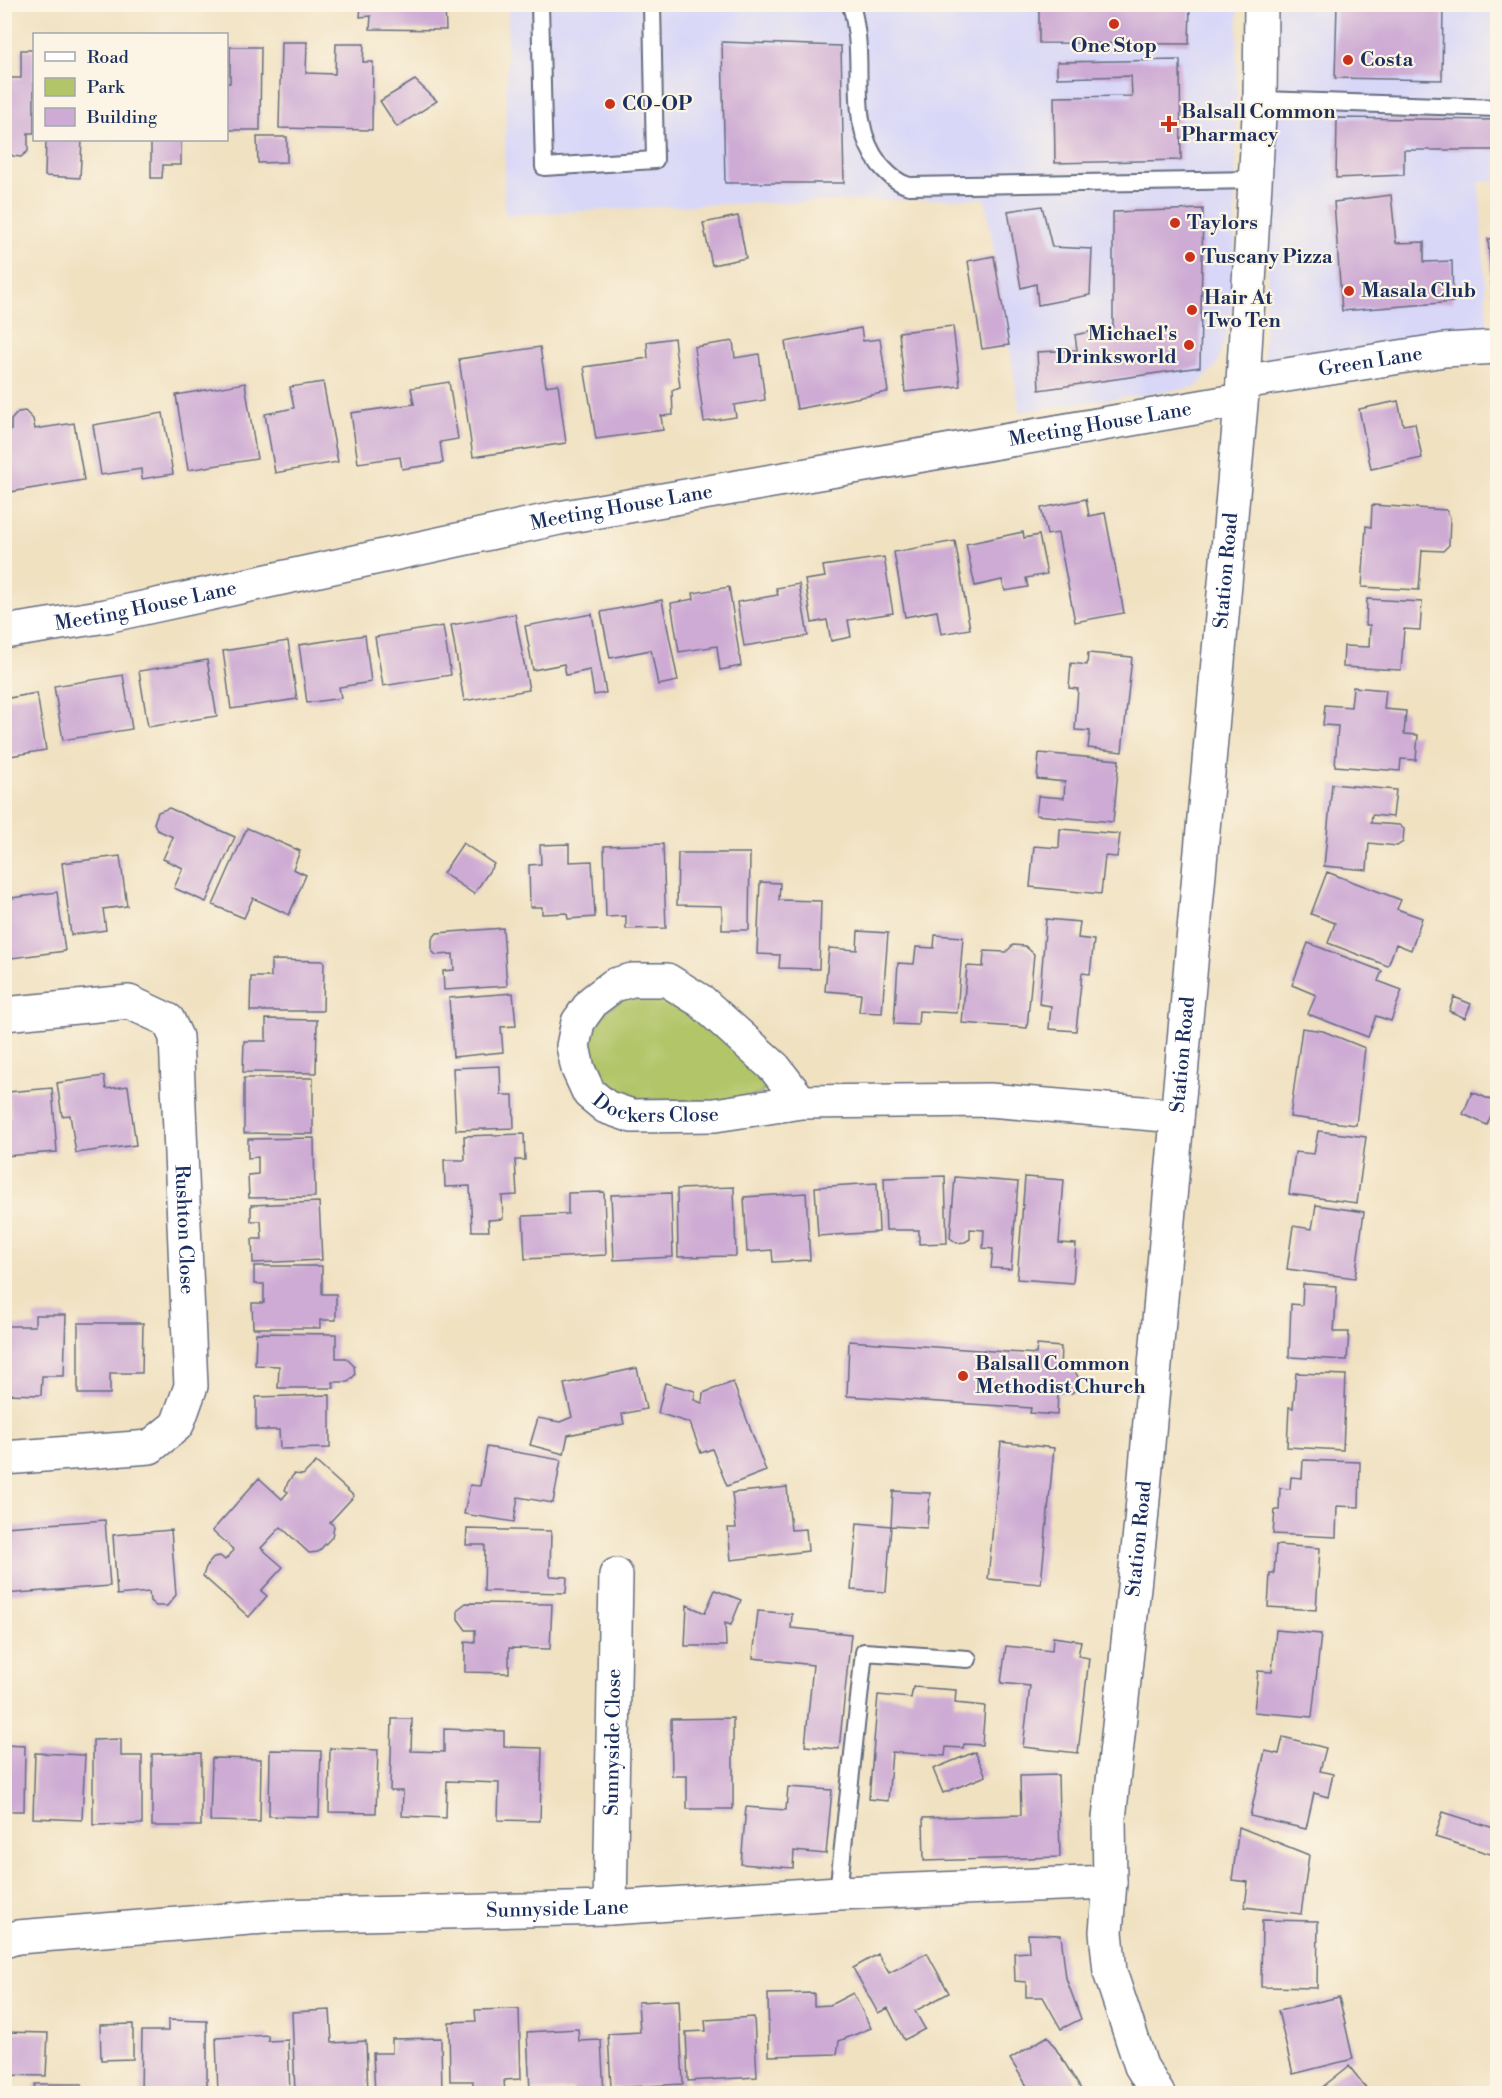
<svg xmlns="http://www.w3.org/2000/svg" width="1502" height="2098" viewBox="0 0 1502 2098" font-family="'Libre Bodoni',serif">
<style>
.built{fill:#d8d7f8}
.green{fill:#b2c569;stroke:#667a64;stroke-width:1.5}
.building{fill:#ceabd4}
.lines{fill:none;stroke-linecap:round;stroke-linejoin:round}
.service-casing{stroke:#666d81;stroke-width:20}
.minor-casing{stroke:#666d81;stroke-width:36}
.tertiary-casing{stroke:#666d81;stroke-width:36}
.service{stroke:#fff;stroke-width:16}
.minor{stroke:#fff;stroke-width:33}
.tertiary{stroke:#fff;stroke-width:33}
.poi-dot{fill:#c8321e;stroke:#fcf5e5;stroke-width:2}
.labels{text-anchor:middle;dominant-baseline:central;stroke-width:4.5;stroke-linejoin:round;paint-order:stroke}
.poi-label{font-size:20px;font-weight:bold;fill:#1b2f5e;stroke:#fcf5e5;text-anchor:start}
.street-label{font-size:20px;fill:#1b2f5e;stroke:#fcf5e5}
</style>
<rect width="100%" height="100%" fill="#fcf5e5"/>
<filter id="ink" filterUnits="userSpaceOnUse"><feTurbulence type="fractalNoise" baseFrequency=".0167" numOctaves="2"/><feDisplacementMap in="SourceGraphic" scale="12" xChannelSelector="R" yChannelSelector="G"/><feConvolveMatrix kernelMatrix="1 2 1 2 8 2 1 2 1" color-interpolation-filters="sRGB"/></filter>
<filter id="wash" filterUnits="userSpaceOnUse"><feTurbulence type="fractalNoise" baseFrequency=".008" numOctaves="4" result="noise"/><feDisplacementMap in="SourceGraphic" scale="24" xChannelSelector="R" yChannelSelector="G"/><feGaussianBlur stdDeviation="1.35" result="paint"/><feColorMatrix in="noise" values="0 0 0 0 0 0 0 0 0 0 0 0 0 0 0 0 0 1.4 0 .05"/><feComposite in="paint" operator="in"/></filter>
<g filter="url(#wash)">
<rect width="100%" height="100%" fill="#f0e1c1"/>
<path class="built" d="M508 5H1238L1234 293 1228 330 1216 366 1196 387 1020 412 985 198 715 204 506 215 504 207Z
M1278 5H1497V181L1479 182 1488 334 1263 363 1278 76Z"/>
<path class="green" d="M641 992 671 996 766 1073 767 1086 760 1095 711 1102 618 1099 598 1081 588 1043 595 1024 608 1009 624 998Z"/>
<g id="blocks">
<path class="building" d="M361 4H445L446 30 370 29 371 16 360 17Z
M1039 4H1190L1189 44 1039 43Z
M1337 4H1443L1442 80 1335 78Z
M281 42H307L306 73 335 74 336 44H364L363 62H373L372 130 279 128Z
M722 42 841 46 844 183H725Z
M230 47H261L260 130H226V83H230Z
M21 50H34V133H28V151L21 157 13 156 7 151V134H4V78H21Z
M1180 60 1181 160 1055 163 1054 97 1132 96 1131 76 1057 78V62Z
M415 80 437 101 397 127 380 101Z
M1337 118 1497 120V150H1404V175L1336 178Z
M257 137H287V162L258 163Z
M46 140H82L80 178 45 176Z
M151 140H181V165H163L162 178H151Z
M1391 195 1396 243 1424 242V262L1452 261 1453 302 1342 311 1334 202Z
M1042 206 1052 247 1092 249 1090 295 1038 305 1036 284 1021 288 1008 211Z
M1203 209 1200 367 1039 390 1037 352 1077 350 1075 335 1113 327V212Z
M738 216 746 258 712 265 703 223Z
M1488 239H1497V294H1492Z
M994 256 1009 345 982 349 968 261Z
M953 326 960 386 905 392 899 332Z
M861 328 863 341 880 339 888 392 797 409 785 342Z
M674 338 680 387 672 390 673 415 661 416 663 430 596 439 584 367 648 358 647 342Z
M733 341 735 358 759 354 765 400 734 405 736 417 704 422 694 347Z
M540 347 546 386 558 384 566 443 473 457 459 359Z
M323 382 338 462 275 473 265 414 294 408 290 387Z
M449 382 458 439 440 442 443 463 402 469 400 457 358 463 351 413 414 404 411 388Z
M245 383 257 459 188 470 176 395Z
M1398 401 1403 425 1415 423 1422 458 1371 469 1359 409Z
M25 411 33 419 35 429 74 423 84 480 4 493V431L11 430V420L18 412Z
M163 413 173 474 142 479 141 469 101 475 93 425Z
M1086 499 1089 516 1105 513 1124 613 1075 622 1058 533 1047 535 1041 508Z
M1372 505 1446 510 1450 517 1449 545 1443 551 1422 550 1419 590 1362 587 1366 526 1371 527Z
M1023 532 1024 538 1039 535 1047 574 1026 578 1028 587 1005 591 1002 580 975 586 966 544Z
M955 541 970 629 941 634 937 611 905 617 894 552Z
M884 557 893 613 848 620 851 637 831 641 827 620 812 623 805 580 825 577 823 566Z
M799 584 808 636 744 646 737 602 778 595 776 588Z
M729 587 741 666 720 670 717 646 679 652 671 603 694 599 693 593Z
M1367 599 1422 602 1420 630 1404 629 1401 670 1343 667 1344 646 1369 647 1370 625H1366Z
M662 600 678 681 658 685 651 650 610 658 601 612Z
M515 614 529 690 464 701 451 625Z
M592 614 606 693 594 695 590 670 566 675 564 664 533 670 525 626Z
M443 626 451 675 383 686 375 637Z
M365 635 371 682 339 687 341 698 307 703 299 645Z
M288 641 297 699 231 709 223 651Z
M1088 653 1132 657 1122 752 1088 748 1090 731 1075 730 1078 689 1069 688 1071 663 1087 665Z
M207 660 217 716 148 727 139 671Z
M123 675 132 729 63 740 54 686Z
M1353 687 1386 690 1384 709 1406 711 1404 734 1418 735 1416 760 1401 759 1400 771 1335 766 1338 726 1323 725 1325 705 1351 707Z
M37 693 46 750 4 757V699Z
M1039 753 1119 760 1113 822 1036 815 1038 796 1064 798 1065 782 1037 779Z
M1332 784 1396 790 1393 817 1372 815 1371 823 1399 825 1404 829 1403 842 1397 846 1369 843 1367 870 1324 866Z
M169 808 235 837 206 902 174 888 183 868 163 859 173 837 157 830 154 823 158 812Z
M247 828 300 851 293 869 306 875 289 915 253 898 244 918 213 905Z
M1060 829 1120 834 1117 857 1105 856 1101 894 1030 887 1034 846 1059 848Z
M463 843 494 864 474 894 443 873Z
M569 844V862L592 861 595 917 568 919 567 913 542 914V907H530L529 865 541 864 540 845Z
M663 844 666 928 626 929V916L606 917 604 846Z
M678 853H750L749 930H722V906L677 905Z
M120 856 127 906 103 909 106 930 71 935 62 863Z
M1327 872 1401 900 1397 909 1422 918 1411 950 1396 944 1388 966 1328 943 1335 923 1311 914Z
M760 882 780 883 779 900 821 901 819 969 779 968 780 955 757 954Z
M57 892 65 951 4 959V899Z
M1046 919 1080 922 1078 938 1094 940 1090 974 1082 973 1076 1031 1049 1029 1051 1006 1039 1004Z
M503 928 507 986 444 990 443 971 454 970 453 954 436 955 432 951V939L437 933Z
M858 931 888 933 882 1013 859 1012 861 994 825 991 829 948 857 950Z
M935 935 963 937 957 1013 919 1011 918 1025 894 1024 898 963 914 964 916 947 934 948Z
M1308 943 1382 971 1378 981 1402 990 1391 1021 1376 1016 1368 1037 1308 1014 1316 995 1292 985Z
M1013 945 1025 946 1034 954 1027 1028 962 1023 967 966 983 967 984 951 1006 952Z
M271 960 324 961 323 1011H250L251 977H271Z
M513 993 516 1026 501 1027 503 1052 453 1057 449 998Z
M1454 997 1471 1004 1465 1018 1449 1011Z
M266 1019 317 1020 316 1073 243 1072 244 1041H266Z
M1302 1028 1323 1031 1365 1048 1356 1125 1290 1117Z
M500 1066 501 1095H513L514 1128 456 1130 453 1068Z
M104 1076 106 1089 128 1086 136 1145 76 1153 70 1115 62 1116 57 1083Z
M244 1078H313V1134L244 1133Z
M52 1088 57 1152 4 1156V1117H11L8 1092Z
M1472 1092 1496 1102 1487 1125 1463 1114Z
M1318 1131 1366 1137 1357 1203 1289 1194 1295 1152 1314 1154Z
M524 1134 525 1160H515L517 1195 502 1196 503 1219 488 1220 489 1231H472L470 1186 445 1187 444 1160H465L464 1136Z
M314 1138 315 1197 249 1198 248 1175 258 1174V1157L248 1158V1139Z
M945 1176 947 1243 919 1244V1230H886L884 1178Z
M955 1177 1018 1182 1011 1269 991 1268 993 1249 983 1248 984 1230 970 1229V1239L965 1242 957 1243 950 1238Z
M1025 1177 1064 1180 1059 1243 1076 1244 1073 1283 1017 1279Z
M877 1183 879 1232 818 1236 815 1187Z
M734 1187 736 1256 678 1257 677 1189Z
M604 1192 606 1255 525 1259 523 1216 568 1214V1193Z
M671 1193 673 1257 614 1260 611 1195Z
M806 1193 810 1260 773 1262 772 1250 747 1252 744 1197Z
M319 1202 322 1260 253 1263 252 1239H262L261 1221H251V1205Z
M1316 1205 1364 1212 1355 1278 1287 1269 1293 1226 1312 1229Z
M254 1266H322V1294H336V1320H320V1328H253L252 1303H264V1284H254Z
M1303 1284 1337 1286 1334 1332H1349L1347 1360 1289 1357 1291 1304 1302 1305Z
M35 1315H66L64 1376H42L41 1395 4 1394V1326H35Z
M78 1323H143L142 1373H110V1394H78Z
M256 1333 336 1334V1358H346L354 1366 355 1375 348 1382H333L334 1388H278L279 1366 255 1365Z
M849 1341 1036 1354 1037 1345 1061 1347 1060 1369H1074L1079 1379V1386L1072 1393H1058L1057 1415 1030 1413 1031 1408 847 1396Z
M637 1368 646 1409 622 1414 624 1424 568 1435 564 1454 530 1445 538 1418 560 1422 572 1417 564 1384Z
M1296 1373 1346 1375 1343 1450 1287 1447 1289 1407 1293 1408Z
M733 1382 766 1471 727 1486 712 1449 701 1453 690 1423 658 1413 665 1383 695 1391 694 1400 702 1403 703 1393Z
M330 1395V1448L280 1449 279 1430H256V1397Z
M1001 1442 1054 1448 1041 1584 988 1579Z
M487 1447 561 1460 553 1503 518 1497 514 1522 464 1514 470 1485 480 1486Z
M1303 1460 1360 1462 1359 1507 1337 1506 1336 1537 1273 1534 1275 1510H1279L1280 1488 1290 1489 1291 1477 1302 1478Z
M316 1462 354 1496 330 1522 334 1526 332 1537 318 1552 309 1553 281 1527 261 1548 283 1567 261 1591 267 1596 249 1617 203 1576 206 1567 214 1557 220 1556 225 1560 234 1550 212 1531 259 1478 282 1499 288 1492 285 1490 288 1482 294 1474 303 1475Z
M787 1487 791 1530 806 1529 808 1551 731 1560 728 1528H736L732 1493Z
M893 1491 930 1493 927 1528 891 1526Z
M105 1520 110 1586 4 1594V1527Z
M857 1523 891 1526 886 1592 851 1590Z
M467 1529 551 1531 550 1576 567 1577 566 1593 484 1591 485 1545H466Z
M171 1530 176 1595 167 1606H156L150 1601 149 1592 117 1595 113 1535Z
M1276 1545 1320 1548 1316 1610 1268 1607 1270 1574H1274Z
M715 1590 741 1600 731 1625 725 1623 726 1646H685L687 1605 705 1613Z
M466 1603 552 1604 550 1649 509 1648V1673L465 1672V1642L475 1643V1630H466L458 1619V1609Z
M758 1611 792 1614 791 1628 851 1634 839 1749 805 1746 813 1665 753 1658Z
M1276 1630 1321 1634 1312 1717 1254 1712 1258 1671 1272 1672Z
M1053 1637 1081 1641 1078 1656 1089 1658 1078 1753 1023 1747 1030 1686 1001 1683 1006 1646 1052 1651Z
M913 1687 956 1690 955 1703 985 1706 982 1745 964 1744 963 1748 946 1747 945 1756 892 1752 888 1801 869 1799 878 1695 911 1698Z
M733 1718V1809H687V1776H672L671 1719Z
M392 1719H412L411 1751 444 1752V1729L504 1731V1747L542 1748 540 1821 498 1820 499 1783 447 1781 446 1818 402 1816 403 1791H390Z
M1283 1737 1326 1748 1320 1771 1333 1774 1328 1797 1314 1793 1306 1829 1250 1816 1265 1751 1279 1754Z
M121 1739V1756H142V1824L93 1825V1740Z
M4 1745 25 1746 24 1811H4Z
M330 1748 378 1750 376 1813 329 1812Z
M270 1750 321 1751 319 1817 269 1816Z
M975 1752 986 1776 943 1793 933 1769Z
M35 1753 85 1755 82 1820 33 1818Z
M201 1753V1826H152V1754Z
M212 1758 261 1759 260 1822 210 1821Z
M1058 1775 1060 1857 924 1861 923 1818 1021 1815 1020 1776Z
M788 1787 832 1790 826 1854 794 1851 793 1868 741 1864 746 1807 786 1810Z
M1443 1812 1497 1829V1856L1435 1837Z
M1239 1827 1309 1855 1301 1914 1245 1907 1248 1882 1232 1880Z
M1262 1920 1318 1921 1317 1988 1261 1987Z
M1028 1934 1061 1935 1066 1978 1081 2019 1061 2029 1043 1997H1026V1982L1015 1981 1014 1953 1029 1952Z
M927 1953 949 1993 915 2011 925 2029 904 2040 888 2008 878 2013 853 1968 878 1954 889 1973Z
M814 1993V2006L830 2005 853 1993 871 2028 839 2041 837 2054 769 2056 768 1994Z
M1339 1997 1353 2059 1293 2074 1278 2011Z
M679 2000 683 2084 611 2088 608 2034 640 2032 638 2002Z
M519 2009 521 2079 504 2080 505 2094H473V2081H450L449 2022 476 2021 475 2010Z
M330 2010 332 2043 366 2041 368 2094H295L292 2012Z
M754 2017 757 2077 688 2081 686 2032 706 2031 705 2020Z
M168 2020 207 2021V2094H141L142 2031H168Z
M133 2024V2059L101 2060 100 2025Z
M578 2029 579 2041 601 2040 604 2094H573V2089L530 2091 527 2032Z
M4 2032 48 2033 46 2076 4 2075Z
M268 2035V2041L288 2040 290 2094H218L216 2038Z
M1048 2036 1084 2094H1032L1010 2059Z
M441 2038 442 2094H375L373 2053H392V2039Z
M1349 2066 1371 2094H1324L1320 2089Z
M35 2084H82V2094H34Z"/>
</g>
</g>
<g filter="url(#ink)">
<use href="#blocks" fill-opacity="0" stroke="#666d81" stroke-width="1.5"/>
<g class="lines">
<defs>
<path id="service" d="M540 4 544 167 655 160 652 4
M850 4C855 14 855 25 857 36 862 80 850 127 880 165 889 175 896 182 909 186L1255 180
M1260 100 1498 108
M838 1893 864 1652 968 1659"/>
<g id="minor">
<path id="s1" d="M1243 382 1444 350 1498 347"/>
<path id="s2" d="M4 632 106 616 559 518 1241 400"/>
<path id="s3" d="M4 1014 129 1002 168 1020 176 1037 191 1386 177 1425 150 1447 4 1458"/>
<path id="s4" d="M801 1102 775 1068 701 1001 667 980H632L614 985 593 1001 578 1022 573 1046 578 1069 589 1093 606 1107 632 1116 715 1115 801 1102 989 1100 1177 1116"/>
<path id="s5" d="M610 1908 616 1575"/>
<path id="s6" d="M4 1941 18 1937 276 1916 610 1908 838 1893 1110 1882"/>
</g>
<g id="tertiary">
<path id="s7" d="M1158 2094 1141 2066 1110 1972 1106 1932 1110 1882 1109 1819 1141 1522 1243 382 1260 100 1261 4"/>
</g>
</defs>
<use href="#service" class="service-casing"/>
<use href="#minor" class="minor-casing"/>
<use href="#tertiary" class="tertiary-casing"/>
<use href="#service" class="service"/>
<use href="#minor" class="minor"/>
<use href="#tertiary" class="tertiary"/>
</g>
</g>
<g class="poi-dot">
<circle cx="1114" cy="24" r="6"/>
<circle cx="1348" cy="60" r="6"/>
<circle cx="610" cy="104" r="6"/>
<path d="M1166 115h6v6h6v6h-6v6h-6v-6h-6v-6h6z"/>
<circle cx="1175" cy="223" r="6"/>
<circle cx="1190" cy="257" r="6"/>
<circle cx="1349" cy="291" r="6"/>
<circle cx="1192" cy="310" r="6"/>
<circle cx="1189" cy="345" r="6"/>
<circle cx="963" cy="1376" r="6"/>
</g>
<g class="labels">
<g class="poi-label">
<text x="1114" y="46" text-anchor="middle">One Stop</text>
<text x="1360" y="60">Costa</text>
<text x="622" y="104">CO-OP</text>
<text x="1181" y="112">Balsall Common<tspan x="1181" dy="23">Pharmacy</tspan></text>
<text x="1187" y="223">Taylors</text>
<text x="1202" y="257">Tuscany Pizza</text>
<text x="1361" y="291">Masala Club</text>
<text x="1204" y="298">Hair At<tspan x="1204" dy="23">Two Ten</tspan></text>
<text x="1177" y="334" text-anchor="end">Michael's<tspan x="1177" dy="23">Drinksworld</tspan></text>
<text x="975" y="1364">Balsall Common<tspan x="975" dy="23">Methodist Church</tspan></text>
</g>
<g class="street-label">
<text stroke="none"><textPath href="#s1" startOffset="129">Green Lane</textPath></text>
<text stroke="none"><textPath href="#s2" startOffset="1116">Meeting House Lane</textPath></text>
<text stroke="none"><textPath href="#s2" startOffset="630">Meeting House Lane</textPath></text>
<text stroke="none"><textPath href="#s7" startOffset="1539">Station Road</textPath></text>
<text stroke="none"><textPath href="#s2" startOffset="144">Meeting House Lane</textPath></text>
<text stroke="none"><textPath href="#s7" startOffset="1053">Station Road</textPath></text>
<text stroke="none"><textPath href="#s4" startOffset="435">Dockers Close</textPath></text>
<text stroke="none"><textPath href="#s3" startOffset="380">Rushton Close</textPath></text>
<text stroke="none"><textPath href="#s7" startOffset="567">Station Road</textPath></text>
<text stroke="none"><textPath href="#s5" startOffset="166">Sunnyside Close</textPath></text>
<text stroke="none"><textPath href="#s6" startOffset="555">Sunnyside Lane</textPath></text>
</g>
</g>
<rect width="1502" height="2098" fill="none" stroke="#fcf5e5" stroke-width="24"/>
<rect x="33" y="33" width="195" height="108" fill="#fcf5e5" stroke="#a2a6af" stroke-width="1.5"/>
<rect x="45" y="52" width="30" height="9" fill="#ffffff" stroke="#a2a6af" stroke-width="1.5"/>
<text x="87" y="63" font-size="18" fill="#1b2f5e">Road</text>
<rect x="45" y="78" width="30" height="18" fill="#b2c569" stroke="#a2a6af" stroke-width="1.5"/>
<text x="87" y="93" font-size="18" fill="#1b2f5e">Park</text>
<rect x="45" y="108" width="30" height="18" fill="#ceabd4" stroke="#a2a6af" stroke-width="1.5"/>
<text x="87" y="123" font-size="18" fill="#1b2f5e">Building</text>
</svg>
